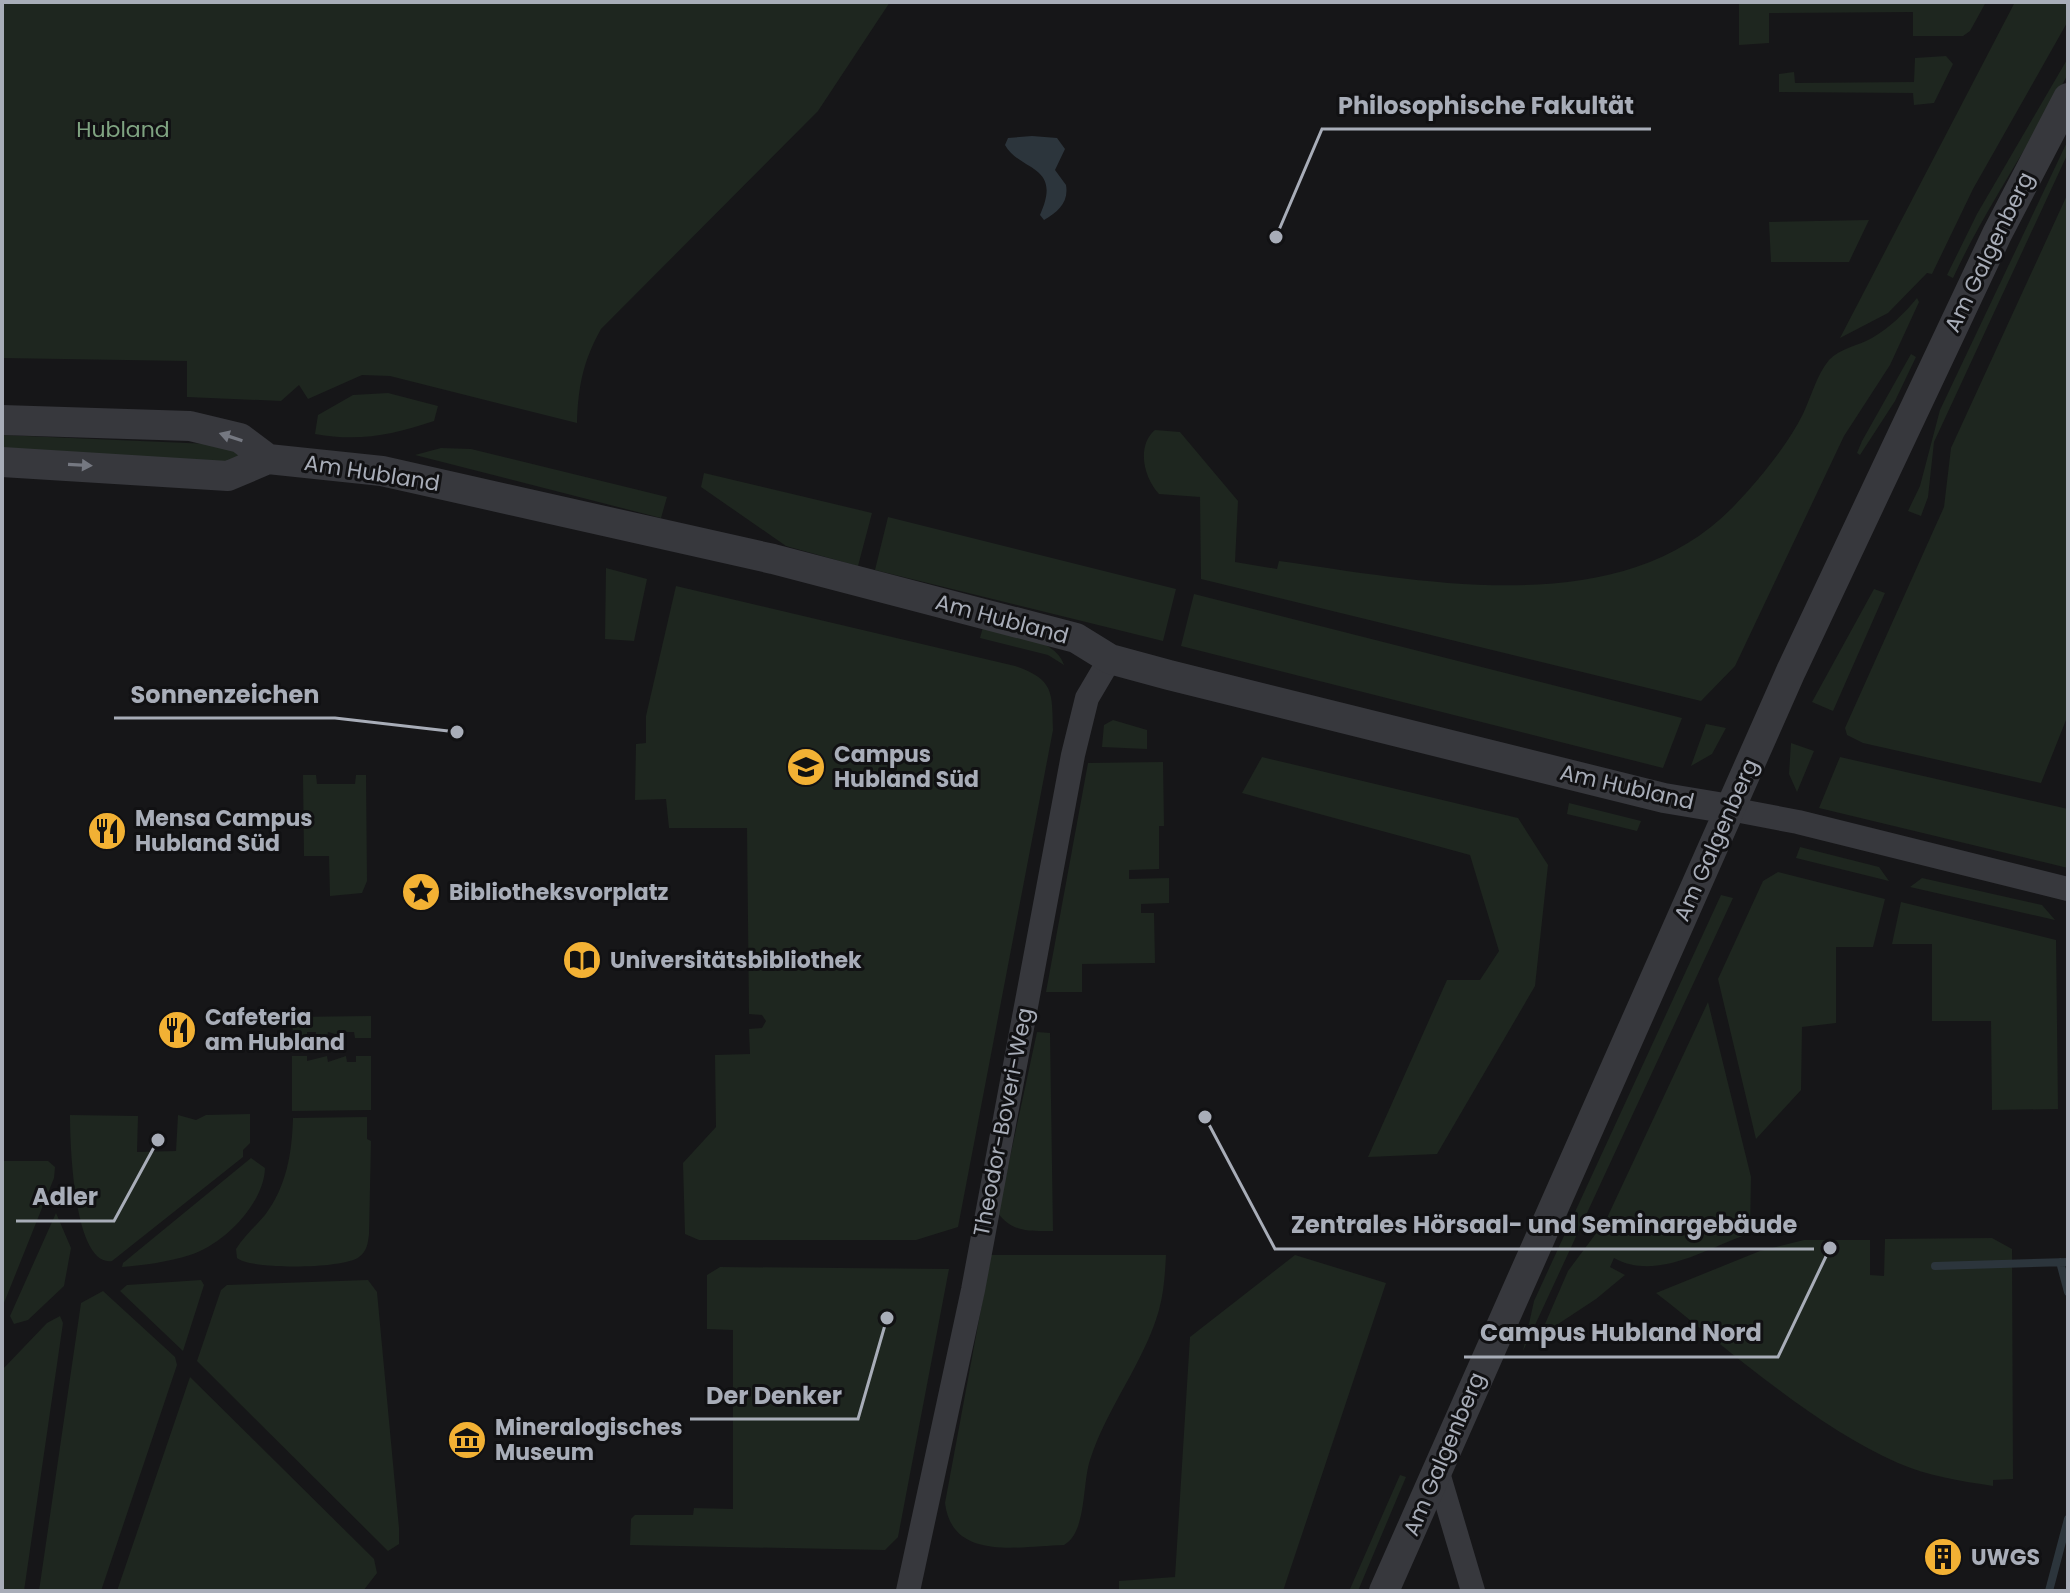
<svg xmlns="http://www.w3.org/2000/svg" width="2070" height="1593" viewBox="0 0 2070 1593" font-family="Poppins,sans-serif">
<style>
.green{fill:#1e261f}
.water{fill:#2c353c}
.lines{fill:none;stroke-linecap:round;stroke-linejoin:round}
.stream{stroke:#2c353c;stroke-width:8}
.minor{stroke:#37383d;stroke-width:24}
.tertiary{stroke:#37383d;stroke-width:30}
.oneway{fill:#757881}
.labels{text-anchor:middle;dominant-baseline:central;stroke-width:6;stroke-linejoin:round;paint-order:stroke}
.park-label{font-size:22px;fill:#7fa381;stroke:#111113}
.street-label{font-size:22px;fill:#a8adb8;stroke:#111113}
.poi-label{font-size:22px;font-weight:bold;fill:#a8adb8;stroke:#111113;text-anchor:start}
.leader{fill:none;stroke:#a8adb8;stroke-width:3}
.callout-dot{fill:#a8adb8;stroke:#111113;stroke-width:3}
.callout-label{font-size:24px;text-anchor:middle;font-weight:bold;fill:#a8adb8;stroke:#111113;stroke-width:6;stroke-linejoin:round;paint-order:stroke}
</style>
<rect width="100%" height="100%" fill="#161618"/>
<path class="green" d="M2 2H890L818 111 601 329C583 361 578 387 577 423L390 376 362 375 308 399 299 385 281 401 187 397V361L2 358Z
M1739 2H1986L1970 31 1963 36H1913V12L1769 13V43L1739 45Z
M2015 2H2068V21L1973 189 1932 274 1927 273 1888 313 1840 338Z
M1946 56 1953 64 1934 103 1914 105 1913 93 1779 92V74L1794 72 1795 83 1914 82 1915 58Z
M2068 58V74C2031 143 1986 207 1953 278L1947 275 1977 214Z
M2068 140V153L1934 442 1928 497 1921 516 1908 511 1920 486 1940 410Z
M2068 193V715L2041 783 1863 743 1847 735 1845 728 1944 507 1951 448Z
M1869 220 1849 262H1771L1769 222Z
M1917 298 1919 302 1890 365 1844 436 1735 666 1701 701 1201 579 1200 497 1159 494C1144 478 1136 446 1155 430L1180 432 1238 501 1235 562 1277 569 1279 561C1423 581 1621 624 1734 506 1759 480 1787 446 1803 414 1811 397 1817 374 1829 360 1840 348 1858 346 1872 338 1889 328 1905 313 1917 298Z
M1911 354 1916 357 1895 401 1860 455 1857 453 1862 441Z
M388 393 438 406 434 421C392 435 359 442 315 434L318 415 353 395Z
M2 435 233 445 240 452 238 463 2 452Z
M441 448 471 449 667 497 661 518 415 455Z
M704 473 872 513 858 566 786 546 701 487Z
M888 517 1176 589 1163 641 875 570Z
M606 568 647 579 634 641 605 639Z
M676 586 1015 666C1054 680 1052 691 1053 730L958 1227 916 1240H699L685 1234 683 1163 716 1127 715 1055 750 1054 749 1029 762 1028 766 1021 762 1015 749 1014 747 828H669L666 799 635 800 636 744 646 743V716Z
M1874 589 1885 593 1833 711 1812 702Z
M1194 594 1682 718 1663 768 1181 646Z
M983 627C1008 634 1055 637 1064 665L1048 655 980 638Z
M1113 720 1147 730V749L1102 747 1104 725Z
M1706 724 1726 728 1712 754 1691 766Z
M1791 743 1814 751 1797 792 1789 774Z
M1262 757 1518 818 1548 865 1535 986 1437 1154 1368 1157 1447 980H1480L1499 951 1470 855 1242 793Z
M1840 757 2068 809V868L1819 808Z
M1163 762 1164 826H1159V869L1129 870V879L1169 878V903L1141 904V913H1154L1155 963 1082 964V992H1046L1088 763Z
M303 775H316L317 784H355L356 775H366L367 881 362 893 330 896 329 856H304Z
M1569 803 1641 821 1637 831 1567 814Z
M1800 847 1879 867 1889 881 1796 858Z
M1778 872 1885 899 1873 947H1836V1023L1802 1027 1801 1090 1756 1139 1718 979 1763 881Z
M1922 878 2042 905 2055 920 1910 887Z
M1721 895 1733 898 1523 1351 1534 1301Z
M1901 902 2056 940 2058 1109 1992 1110 1991 1021H1932V944H1892Z
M1708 1002 1751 1177 1750 1230 1745 1235C1704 1250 1655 1281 1614 1258L1610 1267 1625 1275 1596 1299 1549 1330 1545 1324 1568 1271 1606 1220Z
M371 1016V1038H355L354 1032H346V1037L328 1032 327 1038H316V1032H307V1037H293L292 1017Z
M1037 1032 1050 1033 1053 1231C1031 1231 1012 1233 998 1213Z
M292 1056H307V1061L327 1056 328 1062 346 1056 347 1062H356V1056H371V1110L292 1111Z
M250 1114V1143L243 1150V1157L112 1261C73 1267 70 1140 70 1115L138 1116 137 1152 176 1151 178 1115 196 1120 206 1115Z
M367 1117V1139L371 1141 369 1234C368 1243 367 1251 359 1257 344 1269 251 1270 237 1258L236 1249C244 1236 256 1226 265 1215 287 1186 292 1152 293 1118Z
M251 1158 265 1168C264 1204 223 1245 190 1255 168 1262 145 1265 122 1267L123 1263Z
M2 1161H48L55 1167 54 1178 2 1308Z
M56 1213 71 1248 64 1286 28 1320 14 1324 10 1316Z
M1992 1238 2012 1249 2013 1479 1993 1480V1486C1961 1481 1928 1476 1898 1463 1815 1427 1728 1349 1656 1293L1760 1251 1804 1240H1870V1275L1884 1276 1885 1239Z
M991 1255H1166C1165 1273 1164 1292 1159 1310 1144 1363 1107 1407 1090 1460 1082 1484 1087 1532 1064 1545 1020 1546 952 1562 945 1503Z
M1295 1255 1386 1283 1283 1591H1119V1581L1175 1577 1190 1337Z
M720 1267 949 1269 898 1537 885 1550 630 1545 631 1519 635 1515H693L694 1508 733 1509V1330L707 1329V1275Z
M201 1280 204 1285 183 1351 120 1291 127 1285Z
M368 1280 377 1292 399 1528V1544L388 1551 197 1361 221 1290 227 1285Z
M103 1291 175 1357 177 1365 101 1591H39L81 1303Z
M60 1316 63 1323 24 1591H2V1370L47 1323Z
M190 1377 374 1559 377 1573 363 1591H117Z
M1400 1475 1406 1477 1358 1591 1350 1589Z"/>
<path class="water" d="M1032 136 1057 138 1065 149 1055 170 1066 185C1069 202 1058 212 1044 220L1040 215C1063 164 1020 172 1005 145L1008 138Z"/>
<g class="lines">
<path class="stream" d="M2060 1262 2068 1292
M1935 1266 2068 1262
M2049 1591 2068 1519"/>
<path class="minor" d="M1730 809 1798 822 2068 889
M1438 1473 1473 1591
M908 1591 973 1290 1073 755 1087 698 1110 659"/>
<path class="tertiary" d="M2 420 190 426 240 438 268 459
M2 462 228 476 268 459 382 471 773 559 1076 638 1110 659 1169 675 1664 798 1730 809
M1384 1591 1791 671 1997 234 2068 98"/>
</g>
<defs><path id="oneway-solid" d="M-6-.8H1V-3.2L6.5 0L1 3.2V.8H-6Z" transform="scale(2)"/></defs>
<g class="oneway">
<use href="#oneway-solid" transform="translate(231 437) rotate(-162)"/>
<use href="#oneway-solid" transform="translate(80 465) rotate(3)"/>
</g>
<defs>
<symbol id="university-disc" viewBox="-11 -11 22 22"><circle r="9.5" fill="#f2b134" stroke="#111113"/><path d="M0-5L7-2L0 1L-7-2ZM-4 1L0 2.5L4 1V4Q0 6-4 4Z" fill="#111"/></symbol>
<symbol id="restaurant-disc" viewBox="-11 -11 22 22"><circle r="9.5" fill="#f2b134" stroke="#111113"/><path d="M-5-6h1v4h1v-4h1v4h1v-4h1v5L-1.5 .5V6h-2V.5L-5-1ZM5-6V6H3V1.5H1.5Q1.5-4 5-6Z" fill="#111"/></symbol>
<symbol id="sight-disc" viewBox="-11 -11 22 22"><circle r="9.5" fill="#f2b134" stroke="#111113"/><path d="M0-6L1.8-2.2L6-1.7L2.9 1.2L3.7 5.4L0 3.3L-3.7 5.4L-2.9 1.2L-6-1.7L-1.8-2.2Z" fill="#111"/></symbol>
<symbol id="library-disc" viewBox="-11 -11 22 22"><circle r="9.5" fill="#f2b134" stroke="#111113"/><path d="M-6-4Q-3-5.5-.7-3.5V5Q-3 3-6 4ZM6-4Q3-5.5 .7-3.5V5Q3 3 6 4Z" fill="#111"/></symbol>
<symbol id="museum-disc" viewBox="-11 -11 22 22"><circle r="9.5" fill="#f2b134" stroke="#111113"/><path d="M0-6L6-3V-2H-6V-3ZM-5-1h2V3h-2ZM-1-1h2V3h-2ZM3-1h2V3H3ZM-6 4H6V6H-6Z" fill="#111"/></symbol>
<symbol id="building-disc" viewBox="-11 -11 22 22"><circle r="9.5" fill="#f2b134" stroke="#111113"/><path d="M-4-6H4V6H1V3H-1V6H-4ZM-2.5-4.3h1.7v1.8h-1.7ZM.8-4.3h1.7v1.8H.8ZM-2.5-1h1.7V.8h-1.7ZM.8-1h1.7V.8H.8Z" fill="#111"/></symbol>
</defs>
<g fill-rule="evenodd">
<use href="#university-disc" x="784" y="745" width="44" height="44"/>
<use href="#restaurant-disc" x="85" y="809" width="44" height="44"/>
<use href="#sight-disc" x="399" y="870" width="44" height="44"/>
<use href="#library-disc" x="560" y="938" width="44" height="44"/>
<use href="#restaurant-disc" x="155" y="1008" width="44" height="44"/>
<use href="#museum-disc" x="445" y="1418" width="44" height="44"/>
<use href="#building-disc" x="1921" y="1535" width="44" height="44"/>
</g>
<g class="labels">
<g class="park-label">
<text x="123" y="129">Hubland</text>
</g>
<g class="street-label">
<text transform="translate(1989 252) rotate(-64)">Am Galgenberg</text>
<text transform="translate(372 473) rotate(9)">Am Hubland</text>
<text transform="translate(1002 619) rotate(15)">Am Hubland</text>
<text transform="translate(1627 787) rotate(13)">Am Hubland</text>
<text transform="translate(1716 840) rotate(-66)">Am Galgenberg</text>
<text transform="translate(1003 1122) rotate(-79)">Theodor-Boveri-Weg</text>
<text transform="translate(1444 1454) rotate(-67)">Am Galgenberg</text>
</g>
<g class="poi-label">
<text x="834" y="754">Campus<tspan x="834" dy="25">Hubland Süd</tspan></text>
<text x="135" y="818">Mensa Campus<tspan x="135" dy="25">Hubland Süd</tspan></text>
<text x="449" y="892">Bibliotheksvorplatz</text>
<text x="610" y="960">Universitätsbibliothek</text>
<text x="205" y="1017">Cafeteria<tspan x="205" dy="25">am Hubland</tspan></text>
<text x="495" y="1427">Mineralogisches<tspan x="495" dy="25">Museum</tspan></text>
<text x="1971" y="1557">UWGS</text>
</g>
</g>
<path class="leader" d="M1276 237L1322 129H1651M457 732L335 718H114M158 1140L114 1221H16M1205 1117L1275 1249H1814M1830 1248L1778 1357H1464M887 1318L858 1419H690"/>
<g class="callout-dot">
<circle cx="1276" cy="237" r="8"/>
<circle cx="457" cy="732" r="8"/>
<circle cx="158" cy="1140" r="8"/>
<circle cx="1205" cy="1117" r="8"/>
<circle cx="1830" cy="1248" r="8"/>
<circle cx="887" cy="1318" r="8"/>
</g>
<g class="callout-label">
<text x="1486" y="114">Philosophische Fakultät</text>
<text x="225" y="703">Sonnenzeichen</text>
<text x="65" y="1205">Adler</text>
<text x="1544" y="1233">Zentrales Hörsaal- und Seminargebäude</text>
<text x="1621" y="1341">Campus Hubland Nord</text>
<text x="774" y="1404">Der Denker</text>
</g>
<rect width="2070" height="1593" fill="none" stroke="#a8adb8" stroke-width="8"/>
</svg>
